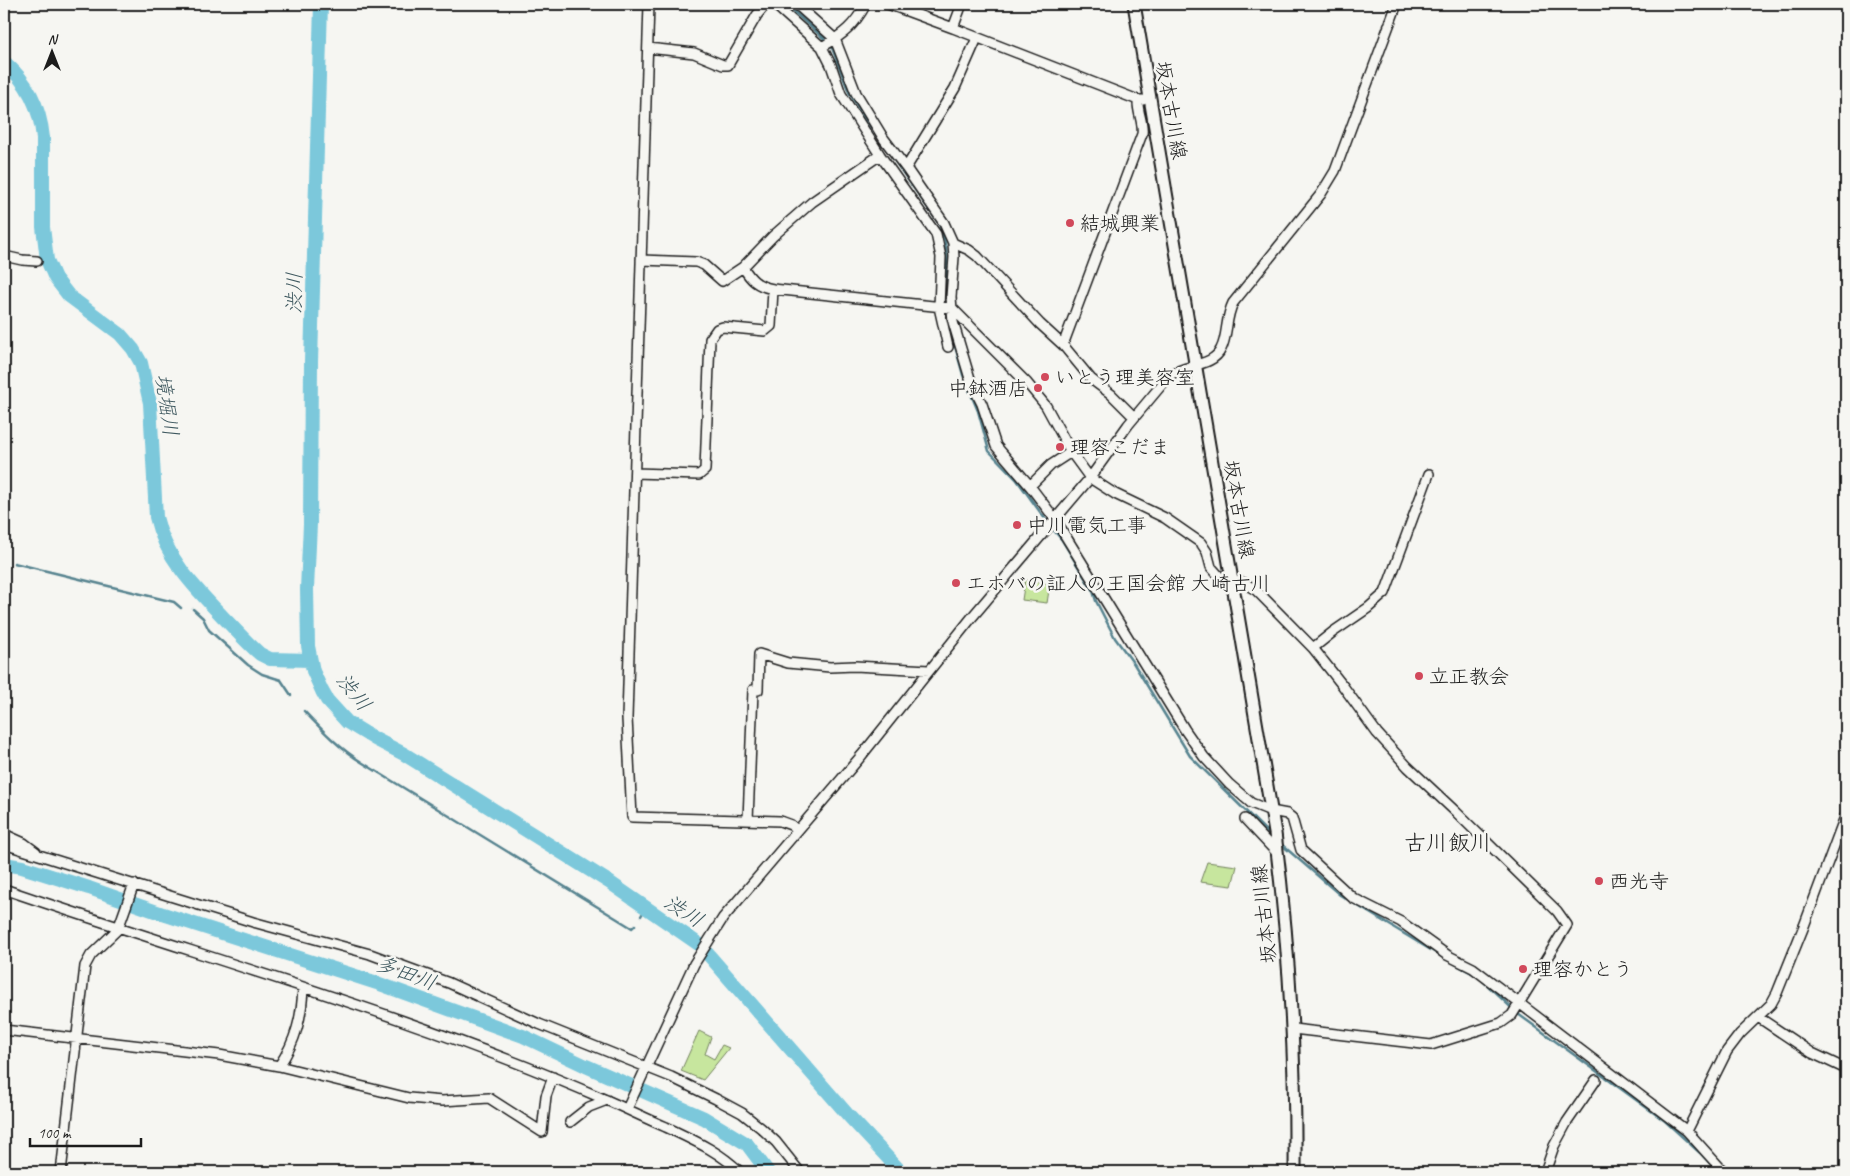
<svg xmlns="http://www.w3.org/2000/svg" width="1850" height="1176" viewBox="0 0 1850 1176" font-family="Caveat,'Klee One',sans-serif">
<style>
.green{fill:#c7e69e;stroke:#72815d}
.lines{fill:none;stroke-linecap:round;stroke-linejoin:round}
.stream{stroke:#56838f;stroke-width:2.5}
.river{stroke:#7cc8db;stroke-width:14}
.minor-casing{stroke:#1c1c1c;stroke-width:12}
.major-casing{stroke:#1c1c1c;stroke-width:15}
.minor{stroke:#f6f6f2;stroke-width:9}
.major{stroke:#f6f6f2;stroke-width:11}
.poi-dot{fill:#d1495b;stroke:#f6f6f2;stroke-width:2}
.labels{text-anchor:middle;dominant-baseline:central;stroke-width:5;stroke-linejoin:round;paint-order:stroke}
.street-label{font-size:20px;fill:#1c1c1c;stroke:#f6f6f2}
.poi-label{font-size:20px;fill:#1c1c1c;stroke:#f6f6f2;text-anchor:start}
.water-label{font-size:21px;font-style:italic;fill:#3e585f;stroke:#f6f6f2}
.quarter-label{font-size:22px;fill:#1c1c1c;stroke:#f6f6f2}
</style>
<rect width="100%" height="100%" fill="#f6f6f2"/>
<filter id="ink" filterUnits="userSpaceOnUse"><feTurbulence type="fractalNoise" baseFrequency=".02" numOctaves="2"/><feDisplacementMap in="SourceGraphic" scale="10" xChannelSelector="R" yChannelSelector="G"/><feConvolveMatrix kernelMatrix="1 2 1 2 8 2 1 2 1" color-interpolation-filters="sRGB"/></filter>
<g filter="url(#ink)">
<path class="green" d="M1025 580 1050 584 1047 603 1022 600Z
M1207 862 1237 866 1232 886 1200 882Z
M699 1031 711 1037 705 1054 714 1059 722 1045 729 1048 703 1080 681 1071Z"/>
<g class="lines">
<path class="stream" d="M785 4 827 41
M831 45 849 92 866 120 939 224C952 254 945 274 944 304
M945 310 963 375 978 411 989 451 1017 480 1048 523
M1051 527 1062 540 1093 591 1096 601 1115 638 1134 664 1190 756 1271 836
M14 563 174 602 181 608
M193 609 203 618 209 630 248 665 262 674 281 680 291 695
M304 711C323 731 340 749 363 763L632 928 635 925
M1281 844 1340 895 1444 958
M641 916 646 907
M1455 964 1479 977
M1483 981 1518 1014 1665 1121 1700 1153 1718 1172"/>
<path class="river" d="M321 4 311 362 310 524 307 589 308 646 313 671 322 691 327 700 347 722 375 739 404 754 505 817 609 882 700 945 848 1115 901 1172
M4 62C28 82 40 107 43 138V227L47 260 55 278 69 296 120 334 133 349 141 363 150 403 156 517C165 558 196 589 224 618 236 630 247 643 260 654L270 659 311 660
M4 864 22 867 89 888 163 914 377 983 523 1036 586 1066 704 1118 747 1144 768 1172"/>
<defs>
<path id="minor" d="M649 4 627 718 632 817 780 821 791 825 797 830
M774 4 822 47 831 65 841 94 880 155 936 234 941 257 939 307 948 347
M796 4 835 39 856 93 884 139 906 168 944 223 953 243 954 257 951 297 953 322 971 382 982 404 996 446 1030 486 1055 519 1185 730 1204 757 1229 784 1251 803 1271 811 1287 814 1292 818 1301 850 1353 898 1401 922 1447 955 1473 968 1687 1131 1724 1172
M888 4 953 28 962 4
M953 28 1138 100H1143
M822 47C844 34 854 26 866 4
M648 48 694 53 723 65H728L757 15 766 4
M906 168 955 88 977 38
M953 243 969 250 977 256 1040 324 1063 345 1091 379 1111 394 1134 417
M4 256 22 260 37 261
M641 260 696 262 704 265 722 281 743 267 773 236 812 202 880 155
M743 267C751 280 757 286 773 289
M1063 345 1142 134C1144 123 1137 112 1138 100
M635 473 699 475 705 470 710 339 717 329 723 327 765 331 771 326 773 289 952 308 1027 383 1046 406 1071 452 1090 478 1115 494 1165 518 1201 543 1207 552 1211 567 1220 577 1244 583 1256 590 1313 648 1343 686 1377 733 1408 767 1456 812 1557 911 1567 925 1512 1015 1501 1023 1431 1045 1293 1029
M1030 486 1051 465 1071 452
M1313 648 1333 632 1368 608 1385 593 1429 474
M1245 819 1277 853
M748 820 753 690H758L759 654 788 663 830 667 855 666 929 670
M4 834 24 843 36 852
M4 844 253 922 370 954 449 983 539 1024 671 1077 716 1099 742 1113 761 1128 776 1142 800 1172
M4 889C204 958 410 1014 604 1099 625 1108 645 1118 666 1127 693 1140 719 1151 740 1172
M1758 1017 1812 1053 1846 1069
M4 1030 219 1055 279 1066 409 1098 442 1101 489 1098 542 1132 546 1096 553 1077
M279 1066C296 1041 302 1017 303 987
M627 1109 694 964 723 918 862 755 973 616 1090 478 1128 425 1169 376C1184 364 1213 367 1221 349 1228 336 1225 319 1233 303L1321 194 1335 171 1397 4
M570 1122 589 1107 607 1100
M1687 1131 1727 1051 1740 1034 1771 1004 1777 993 1804 926 1846 814
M61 1172 85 966 91 955 118 929 134 884
M1545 1172 1554 1146 1567 1122 1596 1080"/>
<path id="major" d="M1134 4 1275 833C1289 946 1296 1059 1295 1172"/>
</defs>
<use href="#minor" class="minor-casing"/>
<use href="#major" class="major-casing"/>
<use href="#minor" class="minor"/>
<use href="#major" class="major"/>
</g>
</g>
<g class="poi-dot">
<circle cx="1070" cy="223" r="5"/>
<circle cx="1045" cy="377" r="5"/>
<circle cx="1038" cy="388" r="5"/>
<circle cx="1060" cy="447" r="5"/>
<circle cx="1017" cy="525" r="5"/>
<circle cx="956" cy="583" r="5"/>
<circle cx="1419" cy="676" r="5"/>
<circle cx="1599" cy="881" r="5"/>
<circle cx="1523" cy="969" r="5"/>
</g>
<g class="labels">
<g class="street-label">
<text transform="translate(1171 110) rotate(80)">坂本古川線</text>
<text transform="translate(1239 509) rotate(80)">坂本古川線</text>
<text transform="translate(1264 914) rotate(-96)">坂本古川線</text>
</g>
<g class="poi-label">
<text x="1080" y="223">結城興業</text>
<text x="1055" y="377">いとう理美容室</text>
<text x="1028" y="388" text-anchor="end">中鉢酒店</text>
<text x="1070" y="447">理容こだま</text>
<text x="1027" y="525">中川電気工事</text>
<text x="966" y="583">エホバの証人の王国会館 大崎古川</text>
<text x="1429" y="676">立正教会</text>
<text x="1609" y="881">西光寺</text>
<text x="1533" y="969">理容かとう</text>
</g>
<g class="water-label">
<text transform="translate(294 293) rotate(-89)">渋川</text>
<text transform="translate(167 405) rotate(82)">境堀川</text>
<text transform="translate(354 692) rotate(51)">渋川</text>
<text transform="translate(684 911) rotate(33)">渋川</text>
<text transform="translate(406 973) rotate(20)">多田川</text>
</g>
<g class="quarter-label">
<text x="1448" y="843">古川飯川</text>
</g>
</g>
<rect width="1850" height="1176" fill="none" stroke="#f6f6f2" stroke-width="20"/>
<rect x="10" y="10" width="1830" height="1156" fill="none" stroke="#1c1c1c" stroke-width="2" filter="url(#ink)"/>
<g transform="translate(52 52)" stroke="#f6f6f2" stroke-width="4" paint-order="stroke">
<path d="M0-4L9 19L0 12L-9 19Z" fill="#1c1c1c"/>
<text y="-8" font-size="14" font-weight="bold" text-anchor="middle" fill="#1c1c1c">N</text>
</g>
<path d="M30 1138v8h111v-8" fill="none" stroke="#1c1c1c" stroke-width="2.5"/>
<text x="38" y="1138" font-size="15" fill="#1c1c1c" stroke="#f6f6f2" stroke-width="4" paint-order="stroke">100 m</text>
</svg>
